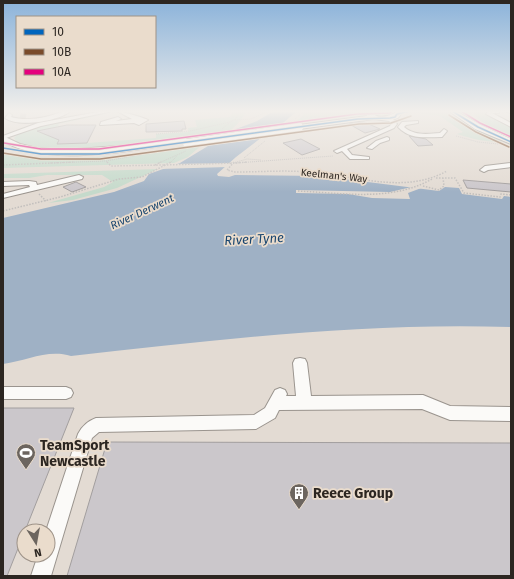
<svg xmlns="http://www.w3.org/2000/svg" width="514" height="579" viewBox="0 0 514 579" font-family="'Fira Sans',sans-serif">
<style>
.green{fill:#c5dacb}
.water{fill:#9fb1c5}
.pier{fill:#e3dbd3}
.building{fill:#cbc7cb;stroke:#a29e9e}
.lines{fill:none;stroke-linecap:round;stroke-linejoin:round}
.minor-tunnel{stroke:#beb7af;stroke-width:6;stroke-dasharray:6 3;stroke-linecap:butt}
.minor-casing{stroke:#9a948e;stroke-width:2}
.major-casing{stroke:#9a948e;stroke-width:2}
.path-far1{stroke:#c1bebc;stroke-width:1;stroke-dasharray:1 1;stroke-linecap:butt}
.path{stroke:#c1bebc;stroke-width:1.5;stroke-dasharray:1.5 1.5;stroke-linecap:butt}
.minor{fill:#fbfaf8;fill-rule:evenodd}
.major{fill:#fbfaf8;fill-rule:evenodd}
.major-bridge-casing{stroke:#9a948e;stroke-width:9;stroke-linecap:butt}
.path-bridge-far1{stroke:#c1bebc;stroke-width:1;stroke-dasharray:1 1;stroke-linecap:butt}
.path-bridge{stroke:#c1bebc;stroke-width:1.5;stroke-dasharray:1.5 1.5;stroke-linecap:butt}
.major-bridge{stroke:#fbfaf8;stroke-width:8}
.bus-1-casing{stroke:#eadccc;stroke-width:3}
.bus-2-casing{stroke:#eadccc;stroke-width:3}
.bus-3-casing{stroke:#eadccc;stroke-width:3}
.bus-1{stroke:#0065bd;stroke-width:1.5}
.bus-2{stroke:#7a4b2a;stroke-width:1.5}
.bus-3{stroke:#e5007d;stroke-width:1.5}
.labels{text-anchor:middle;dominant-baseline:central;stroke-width:3.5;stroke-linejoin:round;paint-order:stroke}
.far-street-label{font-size:10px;fill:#2c2621;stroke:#eadccc}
.far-water-label{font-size:11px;font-style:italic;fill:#18456f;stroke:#eadccc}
.water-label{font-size:13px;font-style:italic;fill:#18456f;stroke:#eadccc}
.near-poi-label{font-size:14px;font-weight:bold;fill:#2c2621;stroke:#eadccc;text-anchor:start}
</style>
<rect width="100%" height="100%" fill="#e3dbd3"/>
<path class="green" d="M234 111H245C244 119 236 125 230 131 165 140 80 161 17 142L14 138C26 123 91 117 111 113L58 124 59 126 44 131 59 140 57 144 87 143 156 138V134L189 132 188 128 197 127 195 120 230 117Z
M307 111H361L350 114 296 122Z
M433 111 444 112 502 142C486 142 472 139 457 134L463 132 440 116 418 113Z
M474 111H486L484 113 511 128V137L490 127 478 119 474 114Z
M204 143 188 157 174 163 3 168V152C69 166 138 153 204 143Z
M158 169 117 188 73 200 48 203 104 187 113 182 102 175H47L29 178H3V174Z"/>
<path class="water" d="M274 111H297L283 123 279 124 236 157 217 174 218 176 229 177 235 175 320 176 439 191 445 187 459 188 462 194 502 199 504 196 511 197V327C364 322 217 340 71 356 47 349 27 361 3 364V218L114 192 144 181 149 174 180 163 236 129 257 121Z"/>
<path class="pier" d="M233 163 228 167 159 169 171 164Z
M416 186 424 187 408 193 410 199 372 198 348 194 296 193V190L390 192Z"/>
<path class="building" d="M184 121 186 129H182V131L146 132V124Z
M364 122 380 129 365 133 349 124Z
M67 125H96L87 143 57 144 59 140 37 131Z
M409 136 426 139 433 145 418 146Z
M301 139 320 149 302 155 283 143Z
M463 180 511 184V192L467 188Z
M76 182 86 187 72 192 63 187Z
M3 408H74L7 576H3Z
M107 442 511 443V576H67Z"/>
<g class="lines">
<path class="minor-tunnel" d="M20 116 29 117"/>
<defs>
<path id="minor" d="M64 111H71C58 121 19 128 5 118L9 113 12 115 11 117C28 122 49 117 64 111Z
M103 111H113L41 126 6 138 3 136 38 123Z
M117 111C120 111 145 118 148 120L139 125 134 123 100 125 101 122 118 117 121 119 116 121 132 119Z
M488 111H499V113H492L511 123V127L486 114Z
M506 111H511V113L507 112Z
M387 117H391L397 124 394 128 347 149 352 155 369 157V159H350L342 151 337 153 334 151 390 126 391 124Z
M418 121V123L406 125 404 127C415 136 427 134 440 133L444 129 447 131 442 137C426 137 410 140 398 127L402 122Z
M387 137 389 138V140L380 143 372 149 367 148 376 141Z
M511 163V167L488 170 484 172 480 170 485 166Z
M79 175 83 177 82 179 3 198V194L30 187 29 185 3 186V182L29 181 36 182 37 185Z
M300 358 305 359 307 363 311 396 423 395 450 406 511 407V421L450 420 422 409 279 410 275 418 256 429 99 432 92 438 51 576H31L38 555H48V531H46L78 434C82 426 88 421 96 418L254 415 265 408 275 390 280 388 285 390 287 394 286 396H296L293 363 295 359Z
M3 387H66L71 389 73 393 71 397 66 399H3Z"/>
<path id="major" d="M365 111H371C377 121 389 116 397 112L401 114 398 118 389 121 374 119 299 129 295 127 299 125 367 116Z
M449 111H456L481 125 511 139V144L475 129Z
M3 136 20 144 37 148 63 150 119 146 185 138 189 140 185 142C136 150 46 168 3 141Z"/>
</defs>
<use href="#minor" class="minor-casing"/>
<use href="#major" class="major-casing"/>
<path class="path-far1" d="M295 119 304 111
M235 120 239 111
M222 129 233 120 251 119 269 111
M156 134 190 131 230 122
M456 136 478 142 498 144
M244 158 265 141
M106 161 144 154
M50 163 106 161 108 163
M159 163 186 151
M170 163 177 156
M233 163 247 159 261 160
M236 163 333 156"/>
<path class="path" d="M107 162 111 166 164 165
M234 162 227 170 235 172C259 172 284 170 309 172 355 175 403 195 447 171
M236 163 247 162
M3 165 75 162
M155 165 161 162
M436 178H443
M423 186 439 190 444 186 443 178H455L464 193 500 197 501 194 511 195
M298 191C342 193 392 202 432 179
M39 194 46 201
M3 211 60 197 119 179 142 177 171 162"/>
<use href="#minor" class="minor"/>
<use href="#major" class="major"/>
<defs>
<path id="major-bridge" d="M187 143 299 127"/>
</defs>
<use href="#major-bridge" class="major-bridge-casing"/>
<path class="path-bridge-far1" d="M229 163H236"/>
<path class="path-bridge" d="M164 165 236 163"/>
<use href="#major-bridge" class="major-bridge"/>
<defs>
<path id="bus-1" d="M452 111 478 127 511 142
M3 148 41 154H99L358 119 390 118 395 117 397 114 410 111"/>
<path id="bus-2" d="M449 115 476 132 509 147
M3 153 41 159H100L359 124 391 123 411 116"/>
<path id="bus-3" d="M461 111 480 123 511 137
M4 143 41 149H99L357 114 390 113 393 111"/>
</defs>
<use href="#bus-1" class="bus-1-casing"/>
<use href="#bus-2" class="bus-2-casing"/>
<use href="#bus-3" class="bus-3-casing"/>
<use href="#bus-1" class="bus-1"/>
<use href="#bus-2" class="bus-2"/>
<use href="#bus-3" class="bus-3"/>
</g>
<linearGradient id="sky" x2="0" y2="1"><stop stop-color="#8bb3da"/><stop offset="0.58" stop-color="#f2efeb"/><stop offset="1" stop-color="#f2efeb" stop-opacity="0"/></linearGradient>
<rect width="514" height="192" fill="url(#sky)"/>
<defs>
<symbol id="stadium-pin" viewBox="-11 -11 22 30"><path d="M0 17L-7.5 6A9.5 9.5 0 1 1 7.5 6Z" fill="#6c655f" stroke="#eadccc"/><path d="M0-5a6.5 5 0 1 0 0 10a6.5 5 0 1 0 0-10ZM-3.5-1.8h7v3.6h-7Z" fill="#fff"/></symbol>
<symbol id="building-pin" viewBox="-11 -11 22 30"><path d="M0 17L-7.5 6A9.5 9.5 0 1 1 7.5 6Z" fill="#6c655f" stroke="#eadccc"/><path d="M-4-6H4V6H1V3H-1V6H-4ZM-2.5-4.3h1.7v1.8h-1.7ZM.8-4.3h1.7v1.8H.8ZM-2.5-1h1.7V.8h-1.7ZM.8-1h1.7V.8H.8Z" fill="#fff"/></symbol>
</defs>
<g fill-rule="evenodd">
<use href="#stadium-pin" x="15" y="442" width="22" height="30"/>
<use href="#building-pin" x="288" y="482" width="22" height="30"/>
</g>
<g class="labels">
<g class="far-street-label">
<text transform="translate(334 176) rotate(6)">Keelman's Way</text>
</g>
<g class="far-water-label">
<text transform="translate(142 212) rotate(-25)">River Derwent</text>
</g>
<g class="water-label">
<text transform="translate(254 239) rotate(-3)">River Tyne</text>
</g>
<g class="near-poi-label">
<text x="40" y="445">TeamSport<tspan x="40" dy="16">Newcastle</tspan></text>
<text x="313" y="493">Reece Group</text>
</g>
</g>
<rect width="514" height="579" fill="none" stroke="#2c2621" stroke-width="8"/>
<rect x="16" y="16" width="140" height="72" fill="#eadccc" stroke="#9e9388"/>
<rect x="24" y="29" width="20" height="6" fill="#0065bd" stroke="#9e9388"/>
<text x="52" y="36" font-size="12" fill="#2c2621">10</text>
<rect x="24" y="49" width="20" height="6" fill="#7a4b2a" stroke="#9e9388"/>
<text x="52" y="56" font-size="12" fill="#2c2621">10B</text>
<rect x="24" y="69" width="20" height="6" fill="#e5007d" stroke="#9e9388"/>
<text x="52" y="76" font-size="12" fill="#2c2621">10A</text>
<g transform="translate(36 543) rotate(169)"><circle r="19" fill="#eadccc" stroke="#9e9388"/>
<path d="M0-3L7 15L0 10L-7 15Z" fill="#6c655f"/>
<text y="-6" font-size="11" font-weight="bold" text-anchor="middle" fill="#2c2621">N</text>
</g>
</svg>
